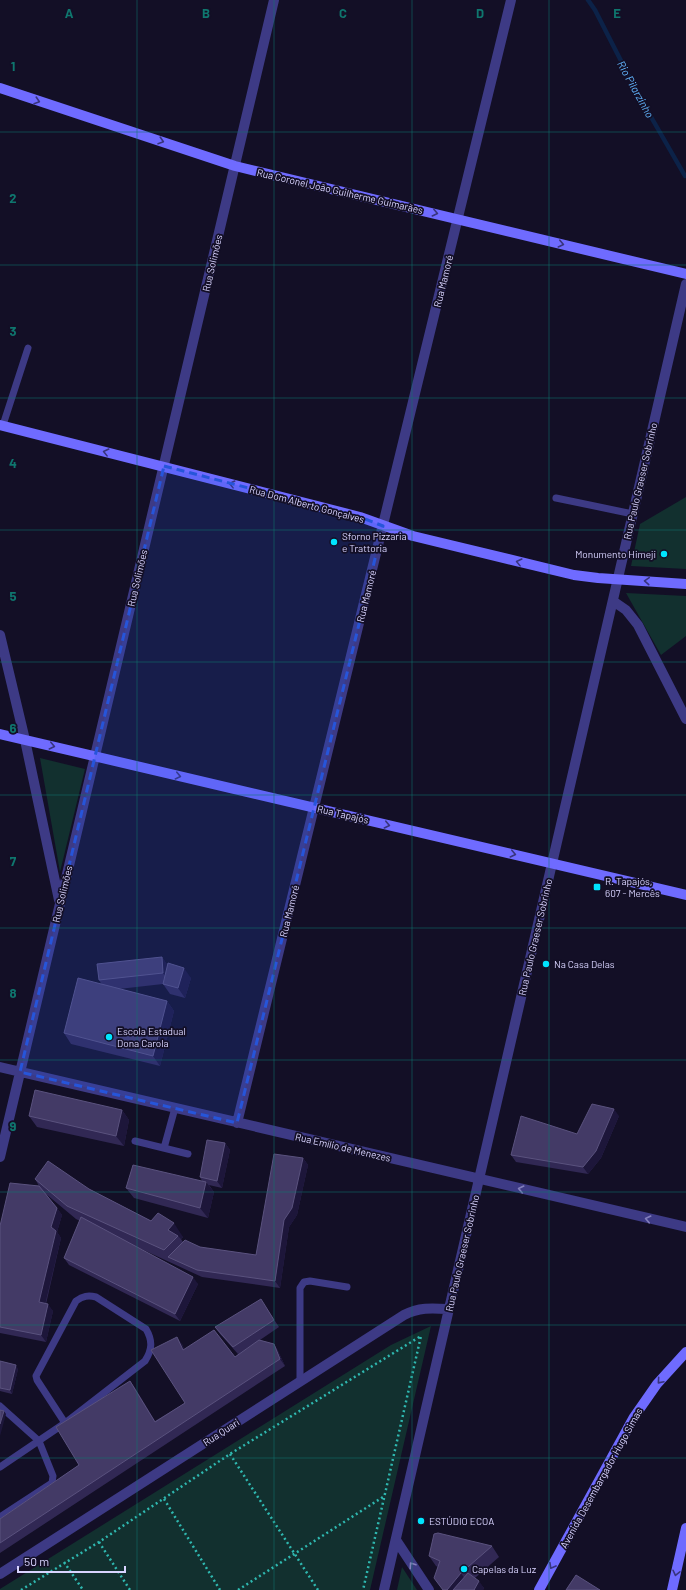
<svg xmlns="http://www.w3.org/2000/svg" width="686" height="1590" viewBox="0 0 686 1590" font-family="Barlow,sans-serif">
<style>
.green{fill:#12302f}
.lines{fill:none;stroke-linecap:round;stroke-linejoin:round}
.stream{stroke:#0c2248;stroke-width:4.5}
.path{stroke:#2fb8b0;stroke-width:2.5;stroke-dasharray:2 3;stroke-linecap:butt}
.lane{stroke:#3d3a85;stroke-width:7}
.street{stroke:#3d3a85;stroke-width:10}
.secondary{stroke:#6f6bff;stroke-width:10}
.wall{fill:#312854}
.shaded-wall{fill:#1d163a}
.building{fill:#433a66;stroke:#5a527e}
.oneway{stroke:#38347d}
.oneway2{stroke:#837fbc}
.marked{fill:#2655da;fill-opacity:0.2;stroke:#2655da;stroke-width:3;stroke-dasharray:8 5;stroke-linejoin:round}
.grid{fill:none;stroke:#0f766e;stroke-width:1;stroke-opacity:0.55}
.poi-dot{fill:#00e5ff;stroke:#130f26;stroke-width:1.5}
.labels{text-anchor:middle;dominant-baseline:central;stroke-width:3.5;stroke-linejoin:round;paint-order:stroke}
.street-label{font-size:10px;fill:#d9d4ff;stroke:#130f26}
.poi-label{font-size:10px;fill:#d9d4ff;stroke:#130f26;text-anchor:start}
.water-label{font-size:11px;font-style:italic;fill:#62b6ff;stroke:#130f26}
.grid-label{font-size:13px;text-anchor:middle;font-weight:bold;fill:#0f766e;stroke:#130f26;stroke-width:3.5;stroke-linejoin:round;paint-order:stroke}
</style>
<rect width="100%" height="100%" fill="#130f26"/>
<path class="green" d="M686 497V569L631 566 640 524Z
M626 593 686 596V636L661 655Z
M40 758 85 769 60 872Z
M431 1326 370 1590H0V1589L391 1345Z
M402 1567 417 1590H397Z"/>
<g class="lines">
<path class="stream" d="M588 0 595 10 639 96 685 176"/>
<path class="path" d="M230 1454 318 1590
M164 1499 220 1590
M99 1542 130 1590
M64 1562 83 1590
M21 1590 99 1542 230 1454 421 1336 363 1590
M238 1590 383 1497"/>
<path class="lane" d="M3 425 28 348
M556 498 633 514
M135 1141 188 1154
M164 1148 175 1108
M300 1381V1288L304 1282 310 1281 347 1287
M0 1406 39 1441 53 1476 52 1483 0 1517
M0 1467 65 1423 145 1361C152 1350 153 1341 146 1329L96 1297C88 1295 83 1296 76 1301L36 1376 37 1380 65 1423"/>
<path class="street" d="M613 601 626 610 638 625 686 719
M0 635 25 740 59 900
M0 1067 686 1227
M237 1123 511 0
M0 1157 274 0
M396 1540 429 1590
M0 1574 404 1315C419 1307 432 1308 449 1309
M384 1590 686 284"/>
<path class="secondary" d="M0 88 235 166 686 274
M0 425 360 517 413 536 574 575 598 578 686 584
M0 734 686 895
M539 1590 634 1417 657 1384 686 1352
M672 1590 686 1528"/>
</g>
<path class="wall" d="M162 957 167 965 191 978 185 998 170 994 163 984 119 989 167 1001 174 1011 160 1066 71 1044 64 1033 102 985 99 980Z
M122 1110 129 1120 124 1146 37 1127 29 1116Z
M619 1116 601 1158 588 1174 516 1162 511 1155 577 1134Z
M225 1143 230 1150 222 1188 209 1185 214 1192 208 1218 134 1198 126 1188 202 1181 200 1177Z
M303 1158 308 1165 297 1215 289 1227 280 1288 202 1277 139 1248 198 1284 180 1321 69 1265 64 1258 80 1221 76 1219 46 1194 62 1215 57 1232 61 1238 46 1304 53 1311 46 1342 0 1333V1226L39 1186 35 1179 89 1189 183 1237 181 1239 183 1242 200 1247 256 1255Z
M265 1306 279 1327 260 1340 274 1344 278 1351 285 1366 0 1553V1519L79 1465 130 1381 135 1388 155 1421 185 1403 182 1344 184 1349 235 1357 238 1354 220 1334 215 1327Z
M0 1361 18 1369 12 1394 0 1391Z
M492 1546 499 1557 475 1578 484 1588 483 1590H443L438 1567 436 1566 429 1556Z"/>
<path class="shaded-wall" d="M162 957 169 967 170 983 163 973Z
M184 968 191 978 185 998 178 988Z
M167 1001 174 1011 160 1066 153 1056Z
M614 1109 619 1116 601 1158 588 1174 583 1167Z
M122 1110 129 1120 124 1146 116 1136Z
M225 1143 230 1150 222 1188 217 1181Z
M303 1158 308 1165 297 1215 289 1227 280 1288 275 1281 284 1220Z
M206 1182 214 1192 208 1218 200 1208Z
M57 1208 62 1215 57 1232 61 1238 44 1309 39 1302 51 1227Z
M174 1223 183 1237 181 1239 178 1236 168 1230Z
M193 1277 198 1284 180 1321 175 1314Z
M48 1304 53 1311 46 1342 41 1335Z
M177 1337 182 1344 188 1357 183 1350Z
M274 1344 278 1351 285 1366 280 1359Z
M16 1365 18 1369 12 1394 10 1390Z
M130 1381 135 1388 160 1429 155 1422Z
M4 1411 6 1414 0 1436V1424Z
M461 1573 468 1584 463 1590H447Z
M479 1581 484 1588 483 1590H474Z"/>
<path class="building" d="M162 957 163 973 99 980 97 964Z
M168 963 184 968 178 988 163 984Z
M78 978 167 1001 153 1056 64 1033Z
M35 1090 122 1110 116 1136 29 1116Z
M592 1104 614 1109 596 1151 583 1167 511 1155 521 1116 577 1134Z
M207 1140 225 1143 217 1181 200 1177Z
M274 1154 303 1158 292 1208 284 1220 275 1281 197 1270 168 1257 185 1240 200 1247 256 1255Z
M48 1161 89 1189 151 1221 158 1213 174 1223 168 1230 178 1236 164 1250 67 1206 35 1179Z
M133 1165 206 1182 200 1208 126 1188Z
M10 1183 39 1186 57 1208 51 1227 56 1231 39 1302 48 1304 41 1335 0 1327V1226Z
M81 1217 193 1277 175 1314 64 1258Z
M261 1299 274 1320 233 1347 215 1327Z
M214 1330 235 1357 259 1340 274 1344 280 1359 0 1543V1519L79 1465 56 1427 130 1381 155 1422 185 1403 151 1350 177 1337 183 1350Z
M0 1361 16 1365 10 1390 0 1388Z
M0 1410 4 1411 0 1424Z
M438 1533 492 1546 461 1573 447 1590H443L434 1578 440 1561 429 1556 434 1534Z
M468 1573 479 1581 474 1590H475H453Z
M576 1575 600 1590H566Z"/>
<defs><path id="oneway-chevron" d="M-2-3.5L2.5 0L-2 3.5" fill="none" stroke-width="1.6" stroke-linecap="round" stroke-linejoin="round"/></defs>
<g class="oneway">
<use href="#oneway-chevron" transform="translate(37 101) rotate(18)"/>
<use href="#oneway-chevron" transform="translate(161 141) rotate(18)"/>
<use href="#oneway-chevron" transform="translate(435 213) rotate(13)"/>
<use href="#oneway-chevron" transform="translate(561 244) rotate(13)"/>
<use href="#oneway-chevron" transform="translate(106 452) rotate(-166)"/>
<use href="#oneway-chevron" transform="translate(232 484) rotate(-166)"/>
<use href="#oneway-chevron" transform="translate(519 562) rotate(-166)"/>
<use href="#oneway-chevron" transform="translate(647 581) rotate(-176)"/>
<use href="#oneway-chevron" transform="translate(52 746) rotate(13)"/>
<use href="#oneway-chevron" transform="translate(178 776) rotate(13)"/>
<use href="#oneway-chevron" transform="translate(387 825) rotate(13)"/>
<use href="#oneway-chevron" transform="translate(513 854) rotate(13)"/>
<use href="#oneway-chevron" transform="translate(660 1381) rotate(131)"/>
<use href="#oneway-chevron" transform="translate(552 1566) rotate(119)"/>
<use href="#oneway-chevron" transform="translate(676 1573) rotate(103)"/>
</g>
<g class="oneway2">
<use href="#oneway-chevron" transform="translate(521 1189) rotate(-167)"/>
<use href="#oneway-chevron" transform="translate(648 1219) rotate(-167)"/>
<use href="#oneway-chevron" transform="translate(412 1565) rotate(-124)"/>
</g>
<path class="marked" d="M164 466 360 517 383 526 237 1123 20 1072Z"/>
<path class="grid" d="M137 0V1590M274 0V1590M412 0V1590M549 0V1590M0 132H686M0 265H686M0 398H686M0 530H686M0 662H686M0 795H686M0 928H686M0 1060H686M0 1192H686M0 1325H686M0 1458H686"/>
<g class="poi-dot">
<circle cx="334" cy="542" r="4"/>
<circle cx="664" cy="554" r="4"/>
<rect x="593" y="883" width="8" height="8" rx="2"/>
<circle cx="546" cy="964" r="4"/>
<circle cx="109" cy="1037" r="4"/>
<circle cx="421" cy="1521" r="4"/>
<circle cx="464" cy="1569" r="4"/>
</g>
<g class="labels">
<g class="street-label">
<text transform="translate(340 191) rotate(13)">Rua Coronel João Guilherme Guimarães</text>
<text transform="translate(212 263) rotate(-77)">Rua Solimões</text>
<text transform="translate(443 281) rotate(-76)">Rua Mamoré</text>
<text transform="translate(640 481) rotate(-77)">Rua Paulo Graeser Sobrinho</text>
<text transform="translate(307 504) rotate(15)">Rua Dom Alberto Gonçalves</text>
<text transform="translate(137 578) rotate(-77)">Rua Solimões</text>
<text transform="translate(366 596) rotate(-76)">Rua Mamoré</text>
<text transform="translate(343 814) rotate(13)">Rua Tapajós</text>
<text transform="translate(62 894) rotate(-77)">Rua Solimões</text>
<text transform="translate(289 911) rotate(-76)">Rua Mamoré</text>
<text transform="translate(535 937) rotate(-77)">Rua Paulo Graeser Sobrinho</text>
<text transform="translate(343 1147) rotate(13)">Rua Emílio de Menezes</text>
<text transform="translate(462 1253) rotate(-77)">Rua Paulo Graeser Sobrinho</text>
<text transform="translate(221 1432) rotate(-33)">Rua Quari</text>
<text transform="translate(601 1478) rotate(-61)">Avenida Desembargador Hugo Simas</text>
</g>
<g class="poi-label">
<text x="342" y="536">Sforno Pizzaria<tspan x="342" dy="12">e Trattoria</tspan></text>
<text x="656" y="554" text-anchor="end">Monumento Himeji</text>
<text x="605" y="881">R. Tapajós,<tspan x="605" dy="12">607 - Mercês</tspan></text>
<text x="554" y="964">Na Casa Delas</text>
<text x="117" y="1031">Escola Estadual<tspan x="117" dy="12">Dona Carola</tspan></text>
<text x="429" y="1521">ESTÚDIO ECOA</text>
<text x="472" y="1569">Capelas da Luz</text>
</g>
<g class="water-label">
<text transform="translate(636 89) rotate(61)">Rio Pilarzinho</text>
</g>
</g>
<g class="grid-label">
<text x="69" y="18">A</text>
<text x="206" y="18">B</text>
<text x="343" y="18">C</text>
<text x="480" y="18">D</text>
<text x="617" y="18">E</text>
<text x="13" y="71">1</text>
<text x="13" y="203">2</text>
<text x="13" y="336">3</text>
<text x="13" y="468">4</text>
<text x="13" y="601">5</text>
<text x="13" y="733">6</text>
<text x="13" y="866">7</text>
<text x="13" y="998">8</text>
<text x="13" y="1131">9</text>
</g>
<path d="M18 1566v6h107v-6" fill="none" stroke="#d9d4ff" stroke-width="2"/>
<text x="24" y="1566" font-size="12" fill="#d9d4ff" stroke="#130f26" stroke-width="3" paint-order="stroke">50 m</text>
</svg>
